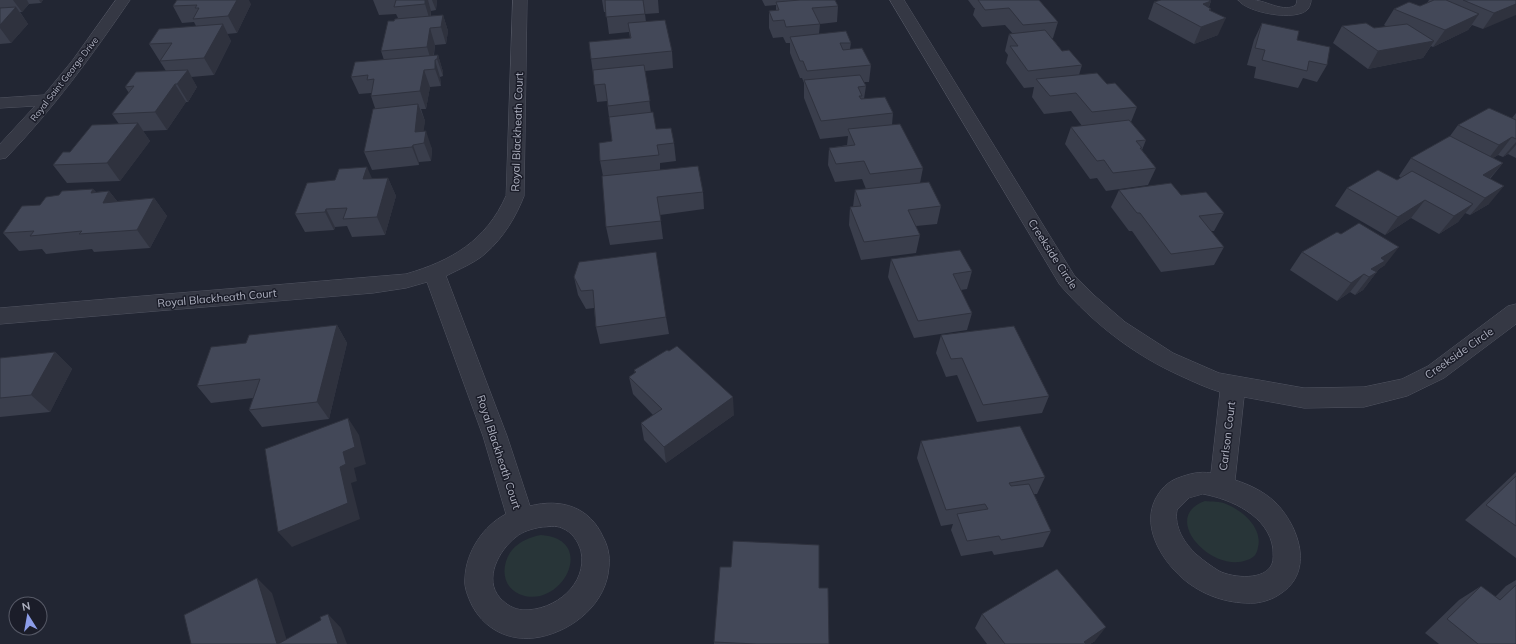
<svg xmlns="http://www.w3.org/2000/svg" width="1516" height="644" viewBox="0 0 1516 644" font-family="Mulish,sans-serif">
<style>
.green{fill:#283538}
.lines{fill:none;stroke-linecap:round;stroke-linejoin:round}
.minor-casing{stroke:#525562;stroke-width:1}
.minor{fill:#353844;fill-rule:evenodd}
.wall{fill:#3a3e4c}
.shaded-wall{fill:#2f323e}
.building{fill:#434858;stroke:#2f323e}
.labels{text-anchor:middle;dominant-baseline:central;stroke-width:3;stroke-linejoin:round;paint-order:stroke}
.far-street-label{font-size:9px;fill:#afb2c1;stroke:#1b1d29}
.street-label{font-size:11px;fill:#afb2c1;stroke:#1b1d29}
</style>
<rect width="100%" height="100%" fill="#222633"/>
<path class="green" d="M1205 501C1212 502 1220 501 1226 504 1242 510 1263 528 1258 547 1257 554 1254 558 1247 560 1212 574 1159 517 1205 501Z
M541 535C599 539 561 612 519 594 501 586 501 564 512 550 520 541 530 537 541 535Z"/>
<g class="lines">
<defs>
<path id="minor" d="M116 0H130C91 57 54 108 6 158L0 159V144L35 106 0 108V98L44 95 72 61Z
M513 0H527L524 196C516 217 503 238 486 253 475 263 459 269 446 276L507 436 530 506C561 498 590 507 603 537 608 546 610 556 609 566 607 603 574 630 540 637 510 643 482 629 470 601 467 594 464 586 465 578 466 552 483 526 506 514L483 436 427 282 406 288 373 293 0 324V308L406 274C451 261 486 241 506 196ZM541 527C548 527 556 525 562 528 572 532 578 541 581 551 588 584 555 611 523 610 513 609 507 605 500 598 483 579 499 550 516 537 523 531 532 529 541 527Z
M890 0H904L1074 275 1095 296 1125 322 1173 353 1219 373 1304 388 1364 387 1402 379 1428 366 1508 306 1516 304V324L1444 378 1407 396 1364 407 1304 408 1244 397 1235 480C1250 485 1263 491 1275 502 1299 526 1315 572 1280 594 1273 599 1264 602 1255 603 1230 604 1207 597 1187 582 1164 564 1141 529 1155 500 1160 490 1167 482 1178 478 1189 474 1199 471 1211 473L1220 392C1207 388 1194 382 1181 376 1134 355 1094 324 1060 285ZM1203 494C1231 499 1269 516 1273 549 1273 554 1274 559 1272 564 1265 581 1233 578 1219 571 1211 566 1204 561 1197 555 1184 543 1174 527 1177 510L1189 498Z
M1238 0C1243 0 1249 0 1254 0 1267 1 1284 13 1296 5L1297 0H1311C1311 3 1310 6 1308 9 1297 22 1247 13 1238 0Z"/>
</defs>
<use href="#minor" class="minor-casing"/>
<use href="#minor" class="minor"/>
</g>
<path class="wall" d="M0 0H43L41 3 29 4 22 12H20L28 24 11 43 0 44Z
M177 0 251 4 237 33 227 34 231 41 214 75 191 77 197 87 188 102H186L167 130 143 131 150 141 120 181 67 183 53 165 70 152 119 124 112 114 129 93 125 87 166 71 149 44 196 26 194 22 182 23 173 6Z
M373 0H437L436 10 431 11V16L443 15 448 31 446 44 435 45 434 55H438L443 72V76L440 77 441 86 430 87 426 109H421L425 121 423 131 432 149 431 161 419 162V165L372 170 364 152 375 108 371 96V93L359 94 351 77 384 60 381 51 394 21 398 18 396 14 379 15Z
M602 0H658L659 13 645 14 646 22 672 51 673 68 645 71 651 113 656 129 674 143 676 161 660 163V170L703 192 704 209 660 215 663 239 610 245 606 227 603 176 600 161 612 141 607 101 597 102 591 59 630 38 629 32 609 34 606 12H604Z
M762 0H835L838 6 837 22 820 24 819 34 851 43 850 49 871 65 869 82H864L866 86 864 99 893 113 892 125 923 168 920 183 941 206 937 224 916 226 920 235 916 253 861 260 849 225 850 207H853L855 190 866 189 862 179 835 182 828 165 829 148 847 145 848 136 820 139 804 98V83L802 78H800L790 53V43H786L783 37 773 38 769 28V11L776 10V5L765 6Z
M968 0H1039L1058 22 1053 38H1052L1062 51 1082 65 1079 75 1107 84 1137 107 1131 122 1146 140 1142 150 1156 168 1148 185 1106 191 1097 178 1090 179 1065 144 1071 127 1082 126 1071 111 1044 114 1032 97 1034 87 1024 88 1006 63 1008 55 1005 51 1009 34H1013L1005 25 982 27 973 15 975 8H974Z
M1429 0H1516L1483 29 1472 25 1468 30 1433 47 1431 46 1423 58 1368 69 1333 43 1342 26 1374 28 1387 27 1384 25 1394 9 1420 6 1427 3Z
M1211 1 1209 7 1210 10 1218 35 1194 44 1148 19 1154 2Z
M1262 23 1297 40 1327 65 1317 82 1303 78 1298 88 1254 78 1256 67 1247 65 1254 40Z
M1516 113V158L1508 154 1503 157 1498 155 1493 158 1503 163 1490 179 1489 204 1470 215 1465 213 1458 222 1439 234 1411 218 1385 235 1335 206 1347 188 1397 180 1401 178 1399 176 1411 158 1450 136 1458 125 1512 118Z
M388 178 396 196 385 235 352 237 347 226 335 227 334 230 305 232 295 214 372 179Z
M93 189 96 192 109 191 117 201 154 198 167 216 150 248 94 252 92 249 46 254 42 249 19 251 3 233 40 205Z
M1119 190 1181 195 1224 213 1214 231H1211L1224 247 1214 265 1161 272 1132 231H1129L1111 207Z
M1302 252 1385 265 1379 269 1363 290 1355 295 1350 292 1337 301 1290 270Z
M891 259 972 271 967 289 961 290 972 313 967 330 914 338 888 277Z
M574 277 666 317 669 334 600 344 596 327 594 308 586 309 578 295Z
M337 325 347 343 329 419 262 427 249 410 253 398 211 403 197 386Z
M941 335 1049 396 1042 413 977 422 957 375 946 377 936 353Z
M55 352 72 369 50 412 0 417V358Z
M634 370 734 415 666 463 644 440 641 423 653 415 633 394 629 377 635 373Z
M921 441 1045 477 1037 494H1034L1051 531 1043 547 994 555 992 551 961 556 951 530 953 524 941 526 917 458Z
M1516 472V558L1465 520Z
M1516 580V644H1439L1425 633 1459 600 1481 586 1495 597 1506 586Z
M819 588 829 644H714V642Z
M982 614 1095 641 1090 644H987L975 628Z"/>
<path class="shaded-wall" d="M13 0H27L29 4 22 12Z
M39 0H43L41 3Z
M237 0H249L251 4 237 33 228 16Z
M425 0H428L431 11 430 21 425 4Z
M432 0H437L436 10Z
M1211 1 1204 18 1203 4Z
M1516 4V15L1483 29 1494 13Z
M16 7 28 24 11 43 0 28V25Z
M1479 14 1468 30 1433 47 1445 30Z
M443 15 448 31 446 44 441 27Z
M1226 18 1218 35 1194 44 1201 27Z
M223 24 231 41 214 75 204 58Z
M430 28 435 45 432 64 427 47Z
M1434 41 1423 58 1368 69 1378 51Z
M438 55 443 72V76L437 59Z
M435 60 440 77 441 86 435 69Z
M188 70 197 87 188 102 177 84Z
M424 70 430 87 426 109 420 91Z
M175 84 186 102 167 130 155 112Z
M418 104 425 121 422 144 415 132Z
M138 123 150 141 120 181 107 163Z
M426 131 432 149 431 161 424 143Z
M1512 137 1498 155 1485 163 1499 145Z
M1516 142V145L1508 154 1503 157Z
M413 145 419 162V165L412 147Z
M1503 163 1488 180 1483 175Z
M367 167 375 185 363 179Z
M388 178 396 196 385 235 377 217Z
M1504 186 1489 204 1470 215 1485 198Z
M93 189 103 202 109 191 123 209 116 220 91 193Z
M154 198 167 216 150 248 137 230Z
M1425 200 1411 218 1385 235 1398 217Z
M1473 204 1458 222 1439 234 1454 216Z
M326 209 335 227 334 230 325 212Z
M1399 247 1385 265 1379 269 1363 290 1355 295 1369 277 1371 269 1381 258Z
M1364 274 1350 292 1337 301 1351 283Z
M337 325 347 343 329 419 317 402Z
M55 352 72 369 50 412 31 395Z
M733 397 734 415 666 463 664 447Z
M348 418 359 435 366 464 354 468 357 481 351 483 360 519 292 547 278 532 340 467 343 452Z
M257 578 272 593 288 644H277Z
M328 614 341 628 347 644H338Z
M1106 627 1095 641 1090 644H1082L1084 642Z"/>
<path class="building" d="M177 0H237L228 16 193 19 199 8H195L197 5 173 6Z
M396 0H425V4L394 7Z
M605 0H643L645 14 606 17Z
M800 0H835L838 6 812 8 820 24 786 27 784 20 773 21 769 11 779 10 776 2Z
M978 0H1039L1058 22 1023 25 1009 8 985 10Z
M1161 0H1209L1211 1 1203 4 1211 9 1209 10 1226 18 1201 27 1154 2Z
M1434 0H1446L1479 14 1445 30 1394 9 1409 2 1420 6Z
M1463 0H1516V4L1494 13Z
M16 7 0 25V8Z
M443 15 441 27 430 28 427 47 381 51 388 21H394L395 19Z
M665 20 672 51 591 59 589 42 631 38 628 23Z
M1262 23 1299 31 1297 40 1330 47 1327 65 1309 61 1307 71 1262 60 1265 50 1255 48Z
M1366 23 1374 28 1407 24 1434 41 1378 51 1342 26Z
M223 24 204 58 160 61 172 43 149 44 159 29Z
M1045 30 1062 51 1069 50 1082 65 1028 71 1010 46H1018L1009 34Z
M846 31 851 43H840L843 50 862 48 871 65 807 71 803 61H800L790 37Z
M438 55 437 59 435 60V69L424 70 420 91 371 96 374 79 367 80 368 75 351 77 355 62Z
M644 65 650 101 608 106 605 84 594 85 593 70Z
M188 70 177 84H175L155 112 112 114 134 86 125 87 136 72Z
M1097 73 1107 84 1115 83 1137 107 1092 112 1076 93 1050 96 1036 79Z
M860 75 866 86 858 87 862 96H859L861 99 885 97 893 113 821 121 804 80Z
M418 104 415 132 426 131 424 143 413 145 412 147 364 152 373 109Z
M1489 108 1516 120V139L1512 137 1499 145 1458 125Z
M653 112 656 129 671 128 674 143 657 145 659 155 600 161 599 143 612 141 609 117Z
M1129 120 1146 140 1136 141 1142 148H1140L1156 168 1113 173 1104 160 1097 161 1071 127Z
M138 123 107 163 53 165 63 152H70L92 125Z
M900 124 923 168 870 174 864 161 836 164 829 148 855 145 848 129Z
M1450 136 1503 163 1483 175 1504 186 1485 198 1411 158Z
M698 166 703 192 657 197 661 221 606 227 602 176Z
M367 167 363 179 388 178 377 217 343 219 347 208 326 209 325 212 295 214 307 183 335 180 339 169Z
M1378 170 1397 180 1412 171 1473 204 1454 216 1425 200 1398 217 1347 188Z
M929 182 941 206 908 210 920 235 864 242 850 207 861 206 855 190Z
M1171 183 1181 195 1206 192 1224 213 1199 216 1224 247 1171 254 1140 213H1137L1119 190Z
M93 189 91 193 109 191 103 203 154 198 137 230 79 234 82 231 30 236 34 231 3 233 22 206 40 205 46 197 59 195 62 191Z
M1359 223 1399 247 1381 258 1385 261 1371 269 1377 272 1369 277 1364 274 1351 283 1302 252 1337 232 1341 234Z
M960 250 972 271 953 274 972 313 918 321 891 259Z
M656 252 666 317 596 327 593 290 581 291 574 277 579 262Z
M337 325 317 402 249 410 260 379 197 386 211 347 246 343 249 335Z
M1014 326 1049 396 983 405 962 358 951 359 941 335Z
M677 346 733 397 664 447 641 423 662 409 629 377 636 372 634 370 667 350 669 351Z
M55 352 31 395 0 398V358Z
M348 418 355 447 343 452 346 464 340 467 348 503 278 532 265 449Z
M1020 426 1045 477 1009 483 1011 486 1029 484 1051 531 1001 540 999 536 967 541 957 514 988 509 985 504 946 510 921 441Z
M1516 476V526L1486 505Z
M733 541 819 545V588H828L829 644H756L714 642 720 567H731Z
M1057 569 1106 627 1084 642 1086 644H1005L982 614Z
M257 578 277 644H191L184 615Z
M1516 585V644H1478L1447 619 1481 586 1500 600Z
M328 614 338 644H278L321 620 320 617Z"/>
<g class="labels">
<g class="far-street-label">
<text transform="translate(64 79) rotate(-52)">Royal Saint George Drive</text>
</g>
<g class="street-label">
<text transform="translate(517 132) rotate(-88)">Royal Blackheath Court</text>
<text transform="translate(1053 254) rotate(57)">Creekside Circle</text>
<text transform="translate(217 298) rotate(-5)">Royal Blackheath Court</text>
<text transform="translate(1459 353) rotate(-35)">Creekside Circle</text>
<text transform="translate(1227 436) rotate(-83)">Carlson Court</text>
<text transform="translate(499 452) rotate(72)">Royal Blackheath Court</text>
</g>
</g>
<g transform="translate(28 616) rotate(349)"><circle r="19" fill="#1b1d29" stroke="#565966"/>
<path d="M0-3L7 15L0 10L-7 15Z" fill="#8c9de9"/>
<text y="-6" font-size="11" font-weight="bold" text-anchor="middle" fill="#afb2c1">N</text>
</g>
</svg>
